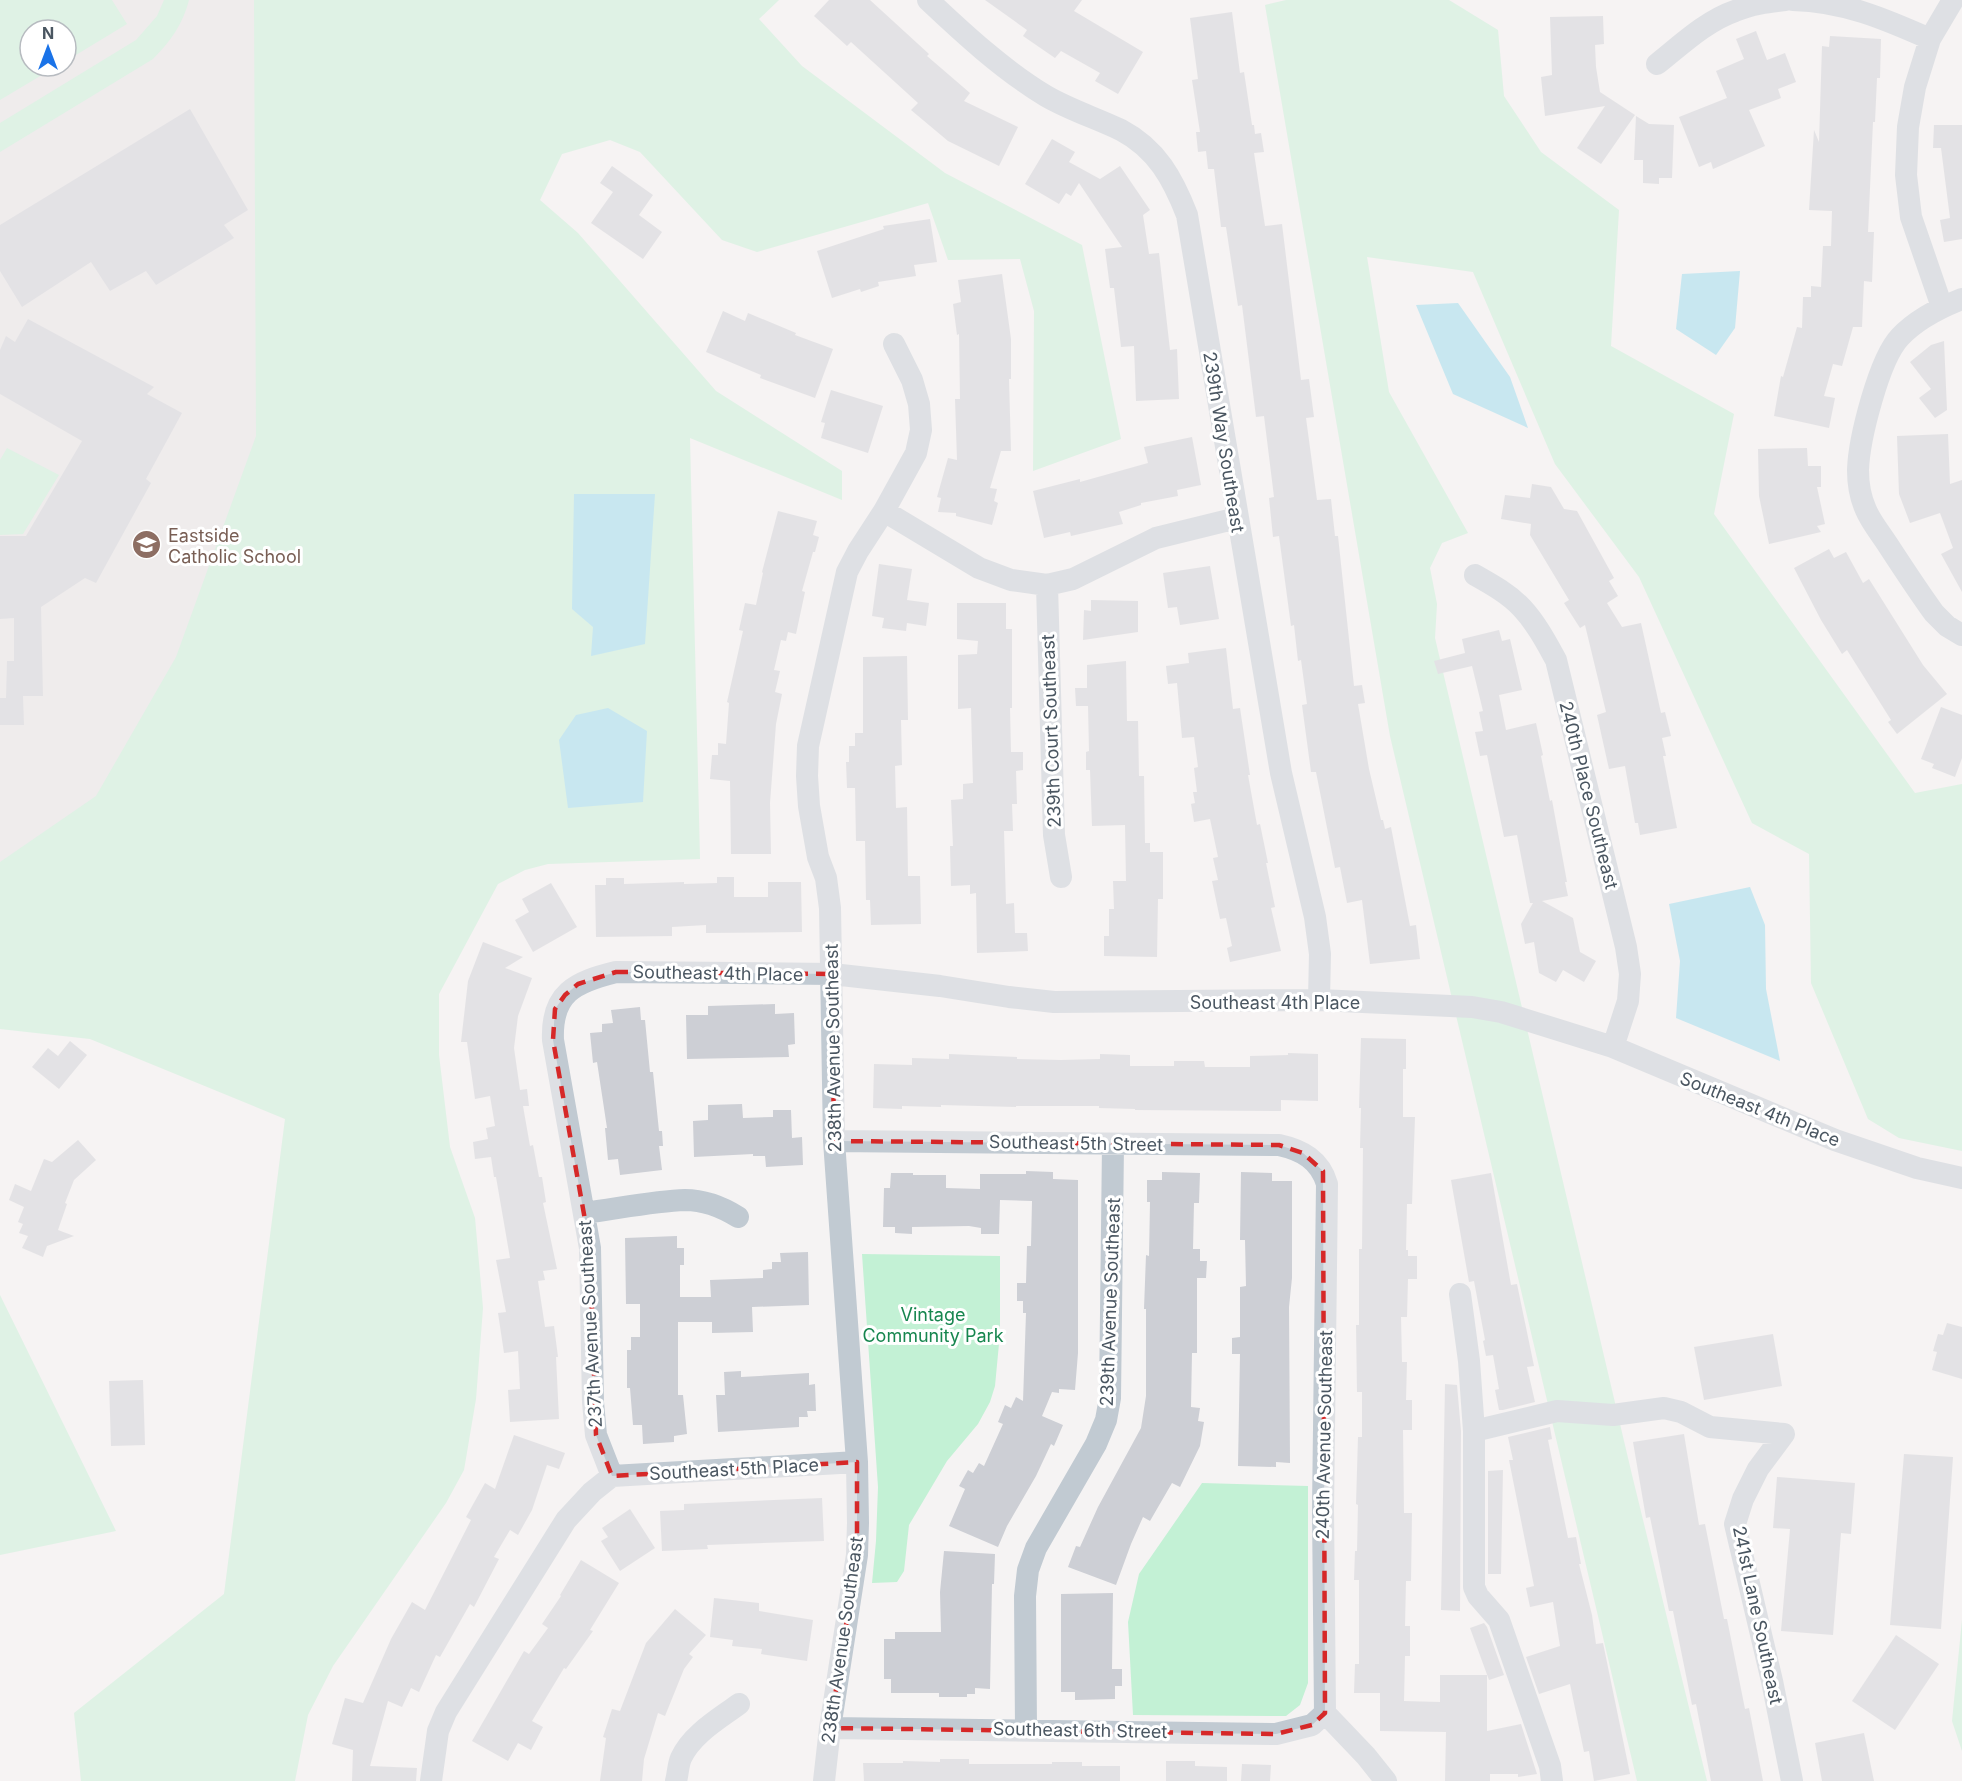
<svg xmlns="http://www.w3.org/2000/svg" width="1962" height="1781" viewBox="0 0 1962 1781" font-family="Inter,sans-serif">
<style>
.education{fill:#e6e4e5;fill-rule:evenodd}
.green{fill:#c3f1d5}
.water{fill:#90daee}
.building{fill:#cdcfd5}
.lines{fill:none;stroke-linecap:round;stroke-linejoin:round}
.street{stroke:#c1cad2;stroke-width:22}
.marked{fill:none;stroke:#d62828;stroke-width:4.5;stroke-dasharray:12 8;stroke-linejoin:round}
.labels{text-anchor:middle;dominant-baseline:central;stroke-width:6;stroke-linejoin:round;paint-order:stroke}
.street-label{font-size:18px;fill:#4a5661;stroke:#fff}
.education-label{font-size:18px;fill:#785e54;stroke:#fff;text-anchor:start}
.park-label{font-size:18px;fill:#17864f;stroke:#fff}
</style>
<rect width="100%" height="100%" fill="#f5f3f3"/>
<path class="education" d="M0 0H294V1023H0ZM30 30H66V66H30Z"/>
<path class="green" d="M0 0H112L127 24 66 61V30H30V66H57L0 100Z
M164 0H189C183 24 170 42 153 59L0 152V123L136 40 157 16Z
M254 0H779L759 19 802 66 945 173 1082 245 1121 439 1033 471 1034 311 1020 259 948 260 928 203 757 252 722 240 640 152 610 140 562 154 540 200 578 233 716 391 842 471V500L690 438 700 859 548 864 525 870 498 884 439 994V1055L450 1147 475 1218 483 1308 476 1399 464 1470 446 1503 333 1666 308 1715 295 1781H81L74 1713 224 1594 285 1119 90 1039 0 1029V862L96 796 176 657 256 436Z
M1286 0H1449L1498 30 1504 96 1541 152 1619 210 1611 346 1734 414 1714 514 1915 793 1962 784V1151L1899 1138 1868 1119 1811 983 1809 854 1752 823 1639 577 1555 464 1473 272 1367 257 1389 392 1468 533 1442 543 1430 568 1437 604 1435 638 1632 1475 1707 1781H1637L1390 736 1265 5Z
M7 448 59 475 23 534 0 535V460Z
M862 1254 1000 1256V1333L995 1386 990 1402 978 1424 947 1461 909 1525 904 1571 897 1582 872 1583 876 1541 878 1487Z
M0 1295 116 1531 0 1555Z
M1202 1483 1308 1486V1683L1300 1705 1286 1716 1133 1715 1128 1622 1139 1574Z
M1962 1620V1751L1952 1721Z"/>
<path class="water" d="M1740 271 1735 328 1716 355 1676 329 1682 274Z
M1458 303 1510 377 1528 428 1453 394 1416 305Z
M574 494H655L645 644 591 656 593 627 572 609Z
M608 708 647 731 643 802 568 808 559 740 576 715Z
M1750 887 1765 925 1766 989 1780 1061 1676 1018 1680 961 1669 904Z"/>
<path class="building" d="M829 0H870L929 54 927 56 970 93 964 101 1018 127 999 166 948 141 911 110 918 103 851 42 847 46 814 16Z
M985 0H1082L1074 11 1143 52 1118 94 1095 81 1100 73 1061 51 1055 58 1023 36 1027 30Z
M1232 12 1240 73 1244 72 1252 125H1254L1255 134 1261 133 1264 152 1254 153 1265 226 1282 224 1301 380 1309 379 1314 417 1306 418 1317 500 1331 499 1335 536H1338L1354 686 1362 685 1365 703 1358 704 1369 769 1381 820H1383L1385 829 1391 827 1410 926 1416 925 1420 959 1370 964 1362 900 1347 903 1340 867 1335 868 1316 772H1311L1302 705 1307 704 1301 660 1298 661 1294 625 1291 626 1279 536 1273 537 1269 498 1274 497 1264 416 1256 417 1242 305 1238 306 1226 227H1221L1214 169H1208L1206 151 1198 152 1196 132H1200L1192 80 1198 79 1190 18Z
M1603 16 1604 44 1595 45 1596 67 1600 92 1635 115 1601 164 1577 148 1605 106 1545 116 1541 77 1552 75 1550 17Z
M1756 31 1767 60 1785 53 1796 82 1778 89 1781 98 1749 110 1765 146 1713 169 1711 162 1699 167 1679 117 1727 98 1716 71 1744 59 1736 39Z
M1830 36 1881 39 1880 78H1877L1875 122H1873L1868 232H1874L1872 282 1864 281 1862 327H1853L1842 366 1833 364 1824 396 1835 398 1829 428 1774 416 1781 376 1783 377 1797 327 1802 328 1803 297H1811V286L1821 287 1823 246H1831L1832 211 1809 210 1814 130 1819 142 1822 46 1829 47Z
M190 109 248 210 224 225 234 238 156 285 146 271 110 291 91 262 22 307 0 271V225Z
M1636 116 1649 124 1674 125 1672 178H1659V184L1643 183V160H1634Z
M1934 125H1962V239L1944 242 1940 220 1950 218 1941 148H1933Z
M1052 139 1075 152 1069 162 1100 179 1120 166 1150 210 1143 215 1149 254 1159 253 1170 350 1177 349 1179 399 1136 401 1134 346 1121 347 1114 288H1110L1105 249 1122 247 1079 183 1071 196 1066 193 1059 204 1025 184Z
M612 166 653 195 639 215 662 232 643 259 591 223 613 192 600 183Z
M930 219 937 262 914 265 916 276 878 282 879 286 861 292 860 289 832 298 817 251 884 229 883 226Z
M1002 274 1011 339V379H1009L1011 451H1001L990 488 997 489 994 501 998 503 992 525 956 516V513L938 512 941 498 937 497 948 458 957 460 955 399H960L959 334 957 335 953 304 961 302 958 280Z
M723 311 745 321 748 313 796 333 795 335 833 349 815 398 760 378 761 375 706 352Z
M28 319 154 387 147 394 182 413 146 479 151 483 96 583 85 578 41 607 43 696H23L24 725H0V698H6L7 661H14V618L0 619V536H26L82 441 0 394V350L6 336 15 342Z
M1944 341 1947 410 1935 418 1919 398 1931 389 1910 362 1931 345Z
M831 390 883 406 868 453 821 438 825 423 821 422Z
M1948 434 1950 484 1962 480V592L1941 554 1953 548 1940 513 1910 523 1899 494 1897 436Z
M1192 437 1201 485 1177 490 1178 496 1141 503V505L1119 512 1123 524 1071 536 1070 532 1044 538 1033 491 1080 479V482L1148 463 1144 447Z
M1807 448 1808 466H1821V487H1817L1825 524 1817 526 1821 532 1769 544 1759 496 1758 449Z
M1532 484 1551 487 1564 509 1577 511 1614 578 1609 581 1618 596 1607 603 1622 627 1641 623 1661 713 1665 712 1671 736 1662 738 1666 756H1663L1677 828 1640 835 1638 823H1635L1625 766 1609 769 1597 715 1606 712 1585 625 1580 628 1564 603 1569 600 1530 535 1531 524 1501 519 1505 495 1530 498Z
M778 511 817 521 813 535 819 537 815 552H813L802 591 805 592 796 634 788 632 786 641 781 640 774 670 780 671 775 692 782 694 776 724 770 803 771 854H731L730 781 710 779 712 755H718V743L726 744 729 703 727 702 743 631 739 630 745 603 756 605 763 573 762 572Z
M1829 549 1834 558 1846 552 1863 583 1869 579 1923 665 1947 694 1897 734 1888 722 1891 720 1847 650 1842 654 1821 620 1794 568Z
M879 564 912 569 907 600 929 603 926 626 907 623 906 631 882 628 884 618 872 616Z
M1210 566 1219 619 1180 625 1177 607 1168 608 1163 573Z
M1091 600 1138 601V632L1083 640 1084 610 1091 611Z
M957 603H1006V629H1012V708H1010L1011 752H1023V770L1016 771 1017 804H1012L1013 831H1004L1006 904 1014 903 1015 933H1027L1028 951 977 953 976 893 970 894V885L951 886 950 846H953L951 800 963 799V784L973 783 971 708 958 709V655L977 654 978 641 957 639Z
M1499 630 1502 641 1510 639 1522 690 1499 695 1506 730 1536 723 1543 755 1541 756 1550 801 1552 800 1567 882H1565L1568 896 1542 901 1573 918 1580 952 1596 961 1584 982 1563 970 1556 982 1539 973 1534 942 1525 944 1521 924 1533 903H1530L1517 835 1504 837 1487 755 1480 756 1475 732 1483 731 1479 712 1483 711 1472 666 1438 674 1434 661 1465 653 1462 639Z
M1226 648 1233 709 1240 708 1250 775H1248L1257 825 1260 824 1268 863H1266L1275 907 1271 908 1281 951 1230 962 1227 948 1232 946 1226 918 1220 919 1212 881 1218 880 1213 858 1218 857 1210 819 1194 822 1191 804 1195 803 1193 792H1197L1194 768 1198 767 1194 737 1182 738 1177 683 1168 684 1166 666 1189 663 1188 653Z
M907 656 908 720H901L902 765 895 766 896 808 907 807 908 876H920L921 924 871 925 870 900H866L865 841H856L855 788H847L846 762H849V746H855V733H863V657Z
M1126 661 1127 721H1138L1139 776H1144L1145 843H1150V852H1163V899H1158L1157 957 1104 956V936H1109V909H1114L1113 881H1126L1125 825 1092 826 1090 770H1086V752L1089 751 1088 706H1076L1075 688H1087V665Z
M1941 707 1962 715V758L1955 777 1932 768 1934 764 1921 759Z
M717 877H734V897H768V882H801L802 932 706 933V925L672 927V936L596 937 595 885H606V878H624V884L684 882V884L717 883Z
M551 883 577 927 533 952 515 920 529 912 522 899Z
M483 942 523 957 505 968 532 978 518 1016 514 1048 520 1090 527 1089 529 1106H523L530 1146 533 1145 539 1177H542L546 1202 543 1203 557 1269 543 1271 545 1280 538 1281 545 1327 554 1326 558 1357H556L559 1419 510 1422 508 1390 520 1389 518 1351 504 1353 498 1313 506 1312 496 1260 510 1258 496 1177H494L491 1157 475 1159 473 1142 488 1139 486 1128 495 1126 490 1096 475 1099 467 1042H461L468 981Z
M775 1004V1014L794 1013 795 1044 788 1045 789 1057 687 1059 686 1015H708V1006Z
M640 1007 641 1020H645L650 1072H653L659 1131H662L663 1146H659L662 1170 620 1175 618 1159 608 1160 605 1128H607L597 1062 593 1063 590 1033 602 1032V1024L613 1023 611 1010Z
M1361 1038 1406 1039V1069H1403V1117H1415L1412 1204H1407L1406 1250H1408V1256H1417V1279H1408L1407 1317H1401L1402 1362H1407L1406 1400H1412V1430H1403L1404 1513H1412L1411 1581H1406L1405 1626H1410V1656H1405L1404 1701 1440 1702V1675H1487V1731L1521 1724 1537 1774 1518 1777V1774H1490V1781H1445L1446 1732 1380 1731V1693H1354L1355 1664H1359V1580H1354L1355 1551H1357L1358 1505 1356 1504 1358 1437H1362V1392H1357L1356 1325H1359V1249H1362L1363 1148H1360L1361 1108H1359Z
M70 1041 87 1055 59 1089 32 1067 48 1048 58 1056Z
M1288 1053 1318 1054V1101L1281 1100V1111L1135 1110V1109L1099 1108V1106H1016V1107L941 1105V1107L902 1106V1109L873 1108 874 1064 912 1065V1058L949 1059V1054L1017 1057V1059L1061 1060 1100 1059V1054L1130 1055V1066H1174V1061H1204L1205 1067H1250V1056L1288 1055Z
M742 1104 743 1118 773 1117V1110H791L792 1138 802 1137 803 1165 766 1167 765 1156H753V1154L694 1157 693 1121 708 1120V1105Z
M78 1140 96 1160 74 1180 65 1203 67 1204 58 1230 74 1236 47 1246 43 1257 22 1248 28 1236 19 1233 23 1224 18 1222 24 1207 9 1200 15 1184 31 1191 44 1159 52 1162Z
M1026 1171 1053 1172V1179L1078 1180V1353L1075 1390 1059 1389V1393L1052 1392 1042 1416 1063 1425 1054 1446 1051 1444 1036 1476 1007 1526 998 1547 949 1526 965 1489 959 1486 968 1470 973 1473 979 1463 984 1466 1003 1424 998 1422 1005 1405 1011 1408 1016 1397 1023 1401 1026 1313H1023V1301H1017V1283H1026L1027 1246H1031L1032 1201 1000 1200 999 1234H981V1228L969 1226 912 1227V1234L895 1233V1227H883L884 1188H890L891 1173H913V1175H946V1188L980 1189V1174H1026Z
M1162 1172 1200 1173 1199 1203H1194L1193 1249H1200V1261H1207L1206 1278H1197V1353H1192L1191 1407 1200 1408 1198 1421 1204 1422 1200 1446 1180 1487 1172 1483 1150 1521 1143 1517 1131 1544 1116 1585 1068 1567 1076 1546 1080 1547 1098 1507 1141 1428 1146 1396V1309H1144L1146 1255 1149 1256 1150 1202H1147V1180H1162Z
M1241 1172 1272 1173V1181H1292V1278L1289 1307 1290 1463 1276 1462V1467L1238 1466 1240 1354H1232V1338L1240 1337V1287L1246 1286 1245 1240H1240Z
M1491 1173 1511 1285 1517 1284 1534 1366 1527 1367 1535 1402 1503 1410H1499L1495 1390 1499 1389 1493 1355 1486 1356 1483 1341 1485 1340 1474 1281 1469 1282 1451 1180Z
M677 1236V1248H684V1265H680V1297H711L710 1280 763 1278V1270L772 1269V1262H781L780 1253 808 1252 809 1305 752 1307 753 1332 712 1333V1322H678V1395H683L687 1434 674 1436V1442L643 1444 642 1425H633L630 1388H627V1350H631V1337H640V1304H626L625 1238Z
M1947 1323 1962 1327V1379L1932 1370 1937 1352 1933 1351 1938 1334 1943 1335Z
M1773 1334 1782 1386 1704 1400 1694 1347Z
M741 1371V1377L809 1373V1385L815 1384 816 1411H807L808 1417H799V1427L718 1432 716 1395H725L724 1372Z
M143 1380 145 1445 111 1446 109 1381Z
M1445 1384 1457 1385 1461 1431 1460 1611 1441 1610Z
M1550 1427 1552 1439 1548 1440 1568 1538 1576 1537 1581 1564H1579L1592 1615 1596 1644 1603 1643 1630 1774 1594 1781 1589 1751 1584 1752 1570 1684 1539 1694 1526 1657 1560 1646 1553 1602 1530 1607 1526 1588 1534 1586 1509 1460H1513L1508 1437Z
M1684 1434 1699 1525 1705 1524 1724 1619H1727L1745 1709 1749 1708 1763 1781H1711L1696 1704 1692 1705 1673 1611H1669L1650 1517 1646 1518 1633 1442Z
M514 1435 565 1453 559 1469 547 1465 532 1510 518 1535 510 1530 494 1557 499 1559 474 1607 470 1604 440 1657 436 1655 419 1692 411 1688 402 1707 388 1701 370 1766 417 1768 416 1781H352L353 1750 332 1744 345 1698 363 1703 391 1639 412 1602 425 1610 471 1520 466 1517 485 1483 495 1489Z
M1904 1454 1953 1457 1941 1629 1890 1625Z
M1503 1470 1501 1574H1488V1471Z
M1777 1477 1855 1483 1851 1534 1841 1533 1833 1635 1781 1631 1790 1529 1773 1528Z
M822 1498 824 1541 707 1545 708 1549 662 1551 660 1511 684 1510V1504Z
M630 1509 655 1548 620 1571 601 1541 608 1537 602 1528Z
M944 1551 995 1554 994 1584H992L990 1689 975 1688V1694H967V1697H939V1693H891V1679H884V1639H895V1632H941L940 1592Z
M581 1560 619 1583 590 1630 593 1631 566 1669 564 1668 532 1721 543 1727 531 1750 518 1743 508 1761 472 1741 524 1651 529 1654 548 1628 542 1624 561 1596 560 1595Z
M1113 1593 1112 1669H1122V1686H1115V1699L1075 1700V1692H1061V1594Z
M714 1598 759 1603V1611L813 1620 807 1661 761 1654 762 1649 732 1646 733 1640 710 1637Z
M675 1609 706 1635 689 1654 693 1657 684 1669 665 1716 658 1713 644 1759 642 1781H600L606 1738 603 1737 612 1709 620 1711 646 1643Z
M1484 1623 1487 1627 1504 1675 1489 1680 1470 1628Z
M1896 1635 1939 1664 1895 1730 1852 1701Z
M1864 1733 1874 1781H1822L1815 1743Z
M940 1759H969V1764H1052V1762H1082V1766H1120V1781H864L863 1763H903V1761L940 1762Z
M1166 1761H1195V1766L1227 1767V1781H1166Z
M1242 1764 1271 1765 1270 1781H1241Z"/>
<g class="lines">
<path class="street" d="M928 0C964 34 1003 70 1046 96 1070 110 1096 118 1121 130 1157 149 1173 179 1187 215L1281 773 1315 917 1320 954 1319 1000
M1793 0C1843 1 1885 19 1930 39
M1657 64C1681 45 1706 21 1735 11 1751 4 1768 2 1785 0
M1962 299C1939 308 1917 319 1900 337 1879 359 1859 439 1858 470 1858 484 1860 497 1866 510 1871 522 1881 534 1888 545 1903 568 1918 591 1934 613L1947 626 1962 635
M1942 307 1911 217 1906 175 1908 127 1915 87 1930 39 1953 0
M884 511 979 568 1011 580 1047 585 1073 579 1156 538 1237 518
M1475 575C1491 584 1509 594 1522 608 1536 623 1546 642 1556 660L1626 947 1630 974 1628 1001 1613 1047
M1047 585 1054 835 1061 877
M834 1141 1279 1145C1302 1150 1320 1160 1327 1184L1323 1510 1325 1713
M584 1213C616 1209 654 1201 685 1200 704 1200 722 1207 738 1217
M1460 1294 1469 1361 1474 1431
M612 1476 596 1435 593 1402 590 1248 553 1040C551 993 575 982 616 972L832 974 940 986 1009 997 1054 1002 1319 1000 1472 1007 1501 1012 1613 1047 1835 1140 1917 1168 1962 1178
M612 1476 857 1462
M1325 1713 1366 1756 1386 1781
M830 1728 1276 1734 1312 1725 1325 1713
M1026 1729 1025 1596 1028 1570 1036 1548 1096 1444 1106 1420 1110 1398 1113 1144
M431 1781 438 1731 446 1712 566 1520 592 1492 612 1476
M676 1781C678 1774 678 1765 681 1758 692 1734 719 1719 739 1704
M824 1781 830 1728 857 1555 858 1523 857 1462 834 1141 830 908 826 878 818 857 809 806 807 776 808 746 847 572 858 551 884 511 916 453 921 430 919 404 912 380 894 344
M1552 1781 1550 1766 1499 1620 1478 1596 1474 1587V1431L1557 1411 1613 1415 1664 1408 1681 1412 1710 1427 1784 1434 1758 1469 1743 1499 1735 1524 1772 1681 1792 1781"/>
</g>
<path d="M0 0H1962V1781H0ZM616 972 832 974 834 1141 1279 1145 1303 1153 1323 1171 1325 1713 1312 1725 1276 1734 830 1728 857 1555V1462L612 1476 596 1435 590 1248 553 1040 555 1009 565 995 578 984Z" fill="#f5f3f3" fill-opacity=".55" fill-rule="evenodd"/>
<path class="marked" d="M616 972 832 974 834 1141 1279 1145 1303 1153 1323 1171 1325 1713 1312 1725 1276 1734 830 1728 857 1555V1462L612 1476 596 1435 590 1248 553 1040 555 1009 565 995 578 984Z"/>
<defs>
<symbol id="school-disc" viewBox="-11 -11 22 22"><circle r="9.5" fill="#8d6e63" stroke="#fff"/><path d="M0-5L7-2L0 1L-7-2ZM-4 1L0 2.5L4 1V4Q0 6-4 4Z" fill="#fff"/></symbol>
</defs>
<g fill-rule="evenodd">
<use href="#school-disc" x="130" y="528" width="33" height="33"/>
</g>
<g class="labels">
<g class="street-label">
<text transform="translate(1224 442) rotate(81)">239th Way Southeast</text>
<text transform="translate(1051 731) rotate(-92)">239th Court Southeast</text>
<text transform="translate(1589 795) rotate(76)">240th Place Southeast</text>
<text transform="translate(718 973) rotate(1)">Southeast 4th Place</text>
<text x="1275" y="1002">Southeast 4th Place</text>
<text transform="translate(833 1048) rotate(-91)">238th Avenue Southeast</text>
<text transform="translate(1760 1109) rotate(22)">Southeast 4th Place</text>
<text transform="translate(1076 1143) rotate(1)">Southeast 5th Street</text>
<text transform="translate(1110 1302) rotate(-88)">239th Avenue Southeast</text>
<text transform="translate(590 1324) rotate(-93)">237th Avenue Southeast</text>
<text transform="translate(1324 1435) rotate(-89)">240th Avenue Southeast</text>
<text transform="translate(734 1469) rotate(-3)">Southeast 5th Place</text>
<text transform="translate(1758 1615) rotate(78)">241st Lane Southeast</text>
<text transform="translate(842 1640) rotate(-82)">238th Avenue Southeast</text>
<text transform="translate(1080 1730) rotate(1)">Southeast 6th Street</text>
</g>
<g class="education-label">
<text x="168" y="535">Eastside<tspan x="168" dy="21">Catholic School</tspan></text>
</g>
<g class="park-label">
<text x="933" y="1314">Vintage<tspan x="933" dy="21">Community Park</tspan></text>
</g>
</g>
<g transform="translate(48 48)"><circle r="28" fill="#ffffff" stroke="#b7bbc0" stroke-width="1.5"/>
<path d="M0-4.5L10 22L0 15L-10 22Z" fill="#1a73e8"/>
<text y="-9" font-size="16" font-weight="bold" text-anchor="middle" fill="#4a5661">N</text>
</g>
</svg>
